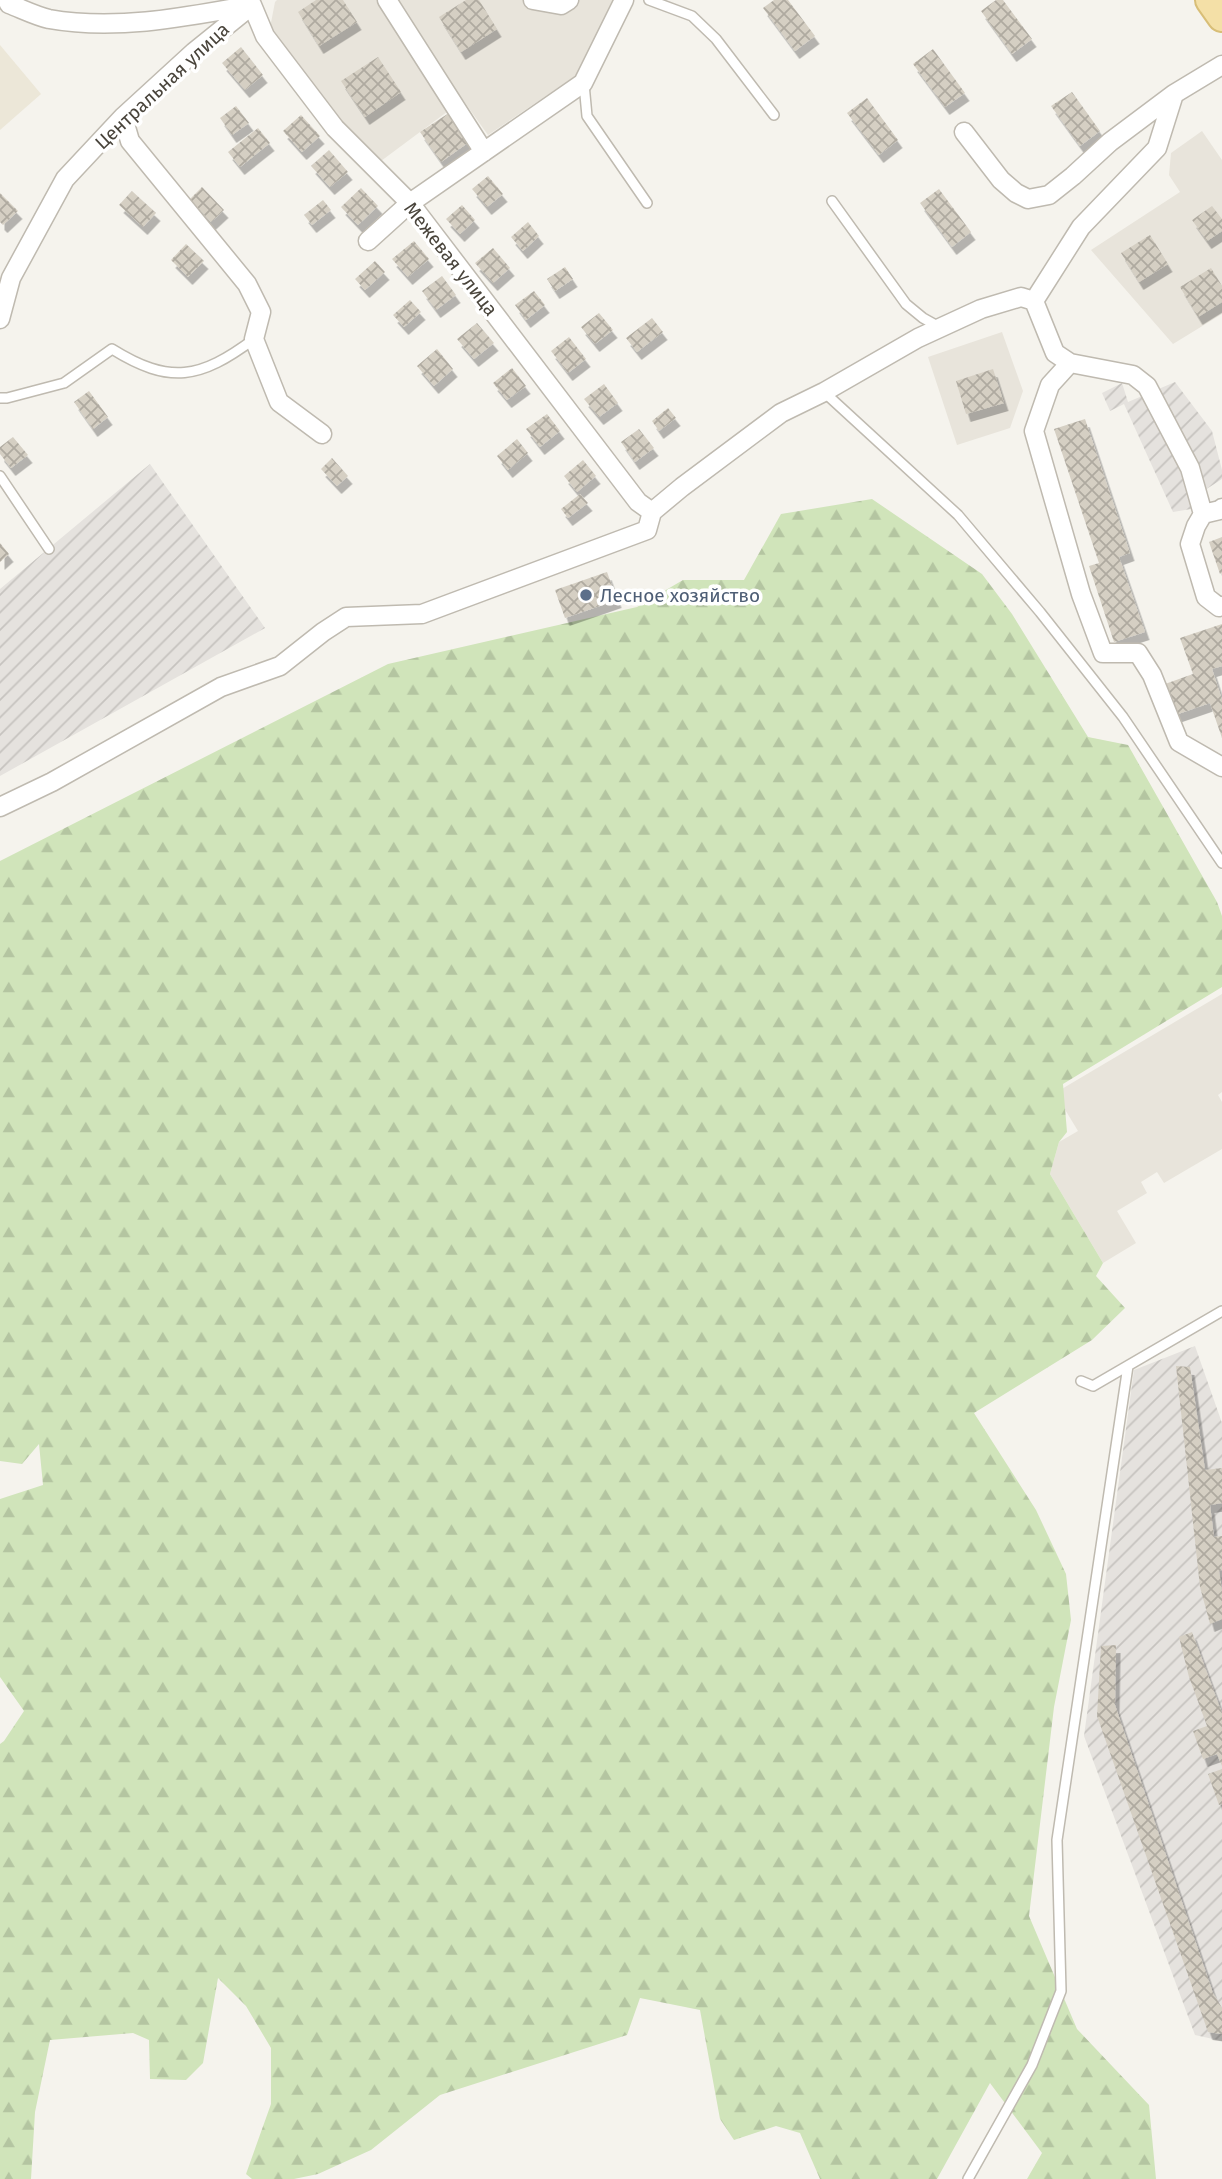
<svg xmlns="http://www.w3.org/2000/svg" width="1222" height="2179" viewBox="0 0 1222 2179" font-family="'Fira Sans',sans-serif">
<style>
.residential{fill:#e8e4db}
.industrial{fill:url(#industrial-furrows)}
.education{fill:#ece7d8}
.forest{fill:url(#forest-firs)}
.building{fill:url(#building-cross-hatch);filter:url(#shadow)}
.lines{fill:none;stroke-linecap:round;stroke-linejoin:round}
.service-casing{stroke:#bfbab0;stroke-width:12}
.minor-casing{stroke:#bfbab0;stroke-width:21}
.primary-casing{stroke:#d8be77;stroke-width:32}
.service{stroke:#fff;stroke-width:9}
.minor{stroke:#fff;stroke-width:18}
.primary{stroke:#f4e0a7;stroke-width:28}
.service-dot{fill:#5c6f8a;stroke:#fff;stroke-width:2.5}
.labels{text-anchor:middle;dominant-baseline:central;stroke-width:7;stroke-linejoin:round;paint-order:stroke}
.street-label{font-size:19px;fill:#49443b;stroke:#fff}
.service-label{font-size:19px;fill:#4e5e75;stroke:#fff;text-anchor:start}
</style>
<defs>
<pattern id="industrial-furrows" width="10" height="10" patternUnits="userSpaceOnUse" patternTransform="scale(1.75)"><rect width="10" height="10" fill="#e5e2de"/><path d="M-1 1l2-2M0 10L10 0M9 11l2-2" fill="none" stroke="#c6c3bf"/></pattern>
<pattern id="forest-firs" width="22" height="20" patternUnits="userSpaceOnUse" patternTransform="scale(1.75)"><rect width="22" height="20" fill="#d0e4ba"/><path d="M5 1l3.5 6h-7zM16 11l3.5 6h-7z" fill="#b4c5a1"/></pattern>
<pattern id="building-cross-hatch" width="8" height="8" patternUnits="userSpaceOnUse" patternTransform="scale(1.75)"><rect width="8" height="8" fill="#d5cfc3"/><path d="M0 0l8 8M0 8l8-8" fill="none" stroke="#afaaa0"/></pattern>
<filter id="shadow"><feDropShadow dx="4.5" dy="8" stdDeviation="0" flood-color="#0004"/></filter>
</defs>
<rect width="100%" height="100%" fill="#f5f3ed"/>
<path class="residential" d="M277 0H614L577 75 488 135 463 100 381 161 340 122 269 33 275 2Z
M1202 131 1222 160V314L1173 344 1091 250 1180 192 1169 175 1171 153Z
M1002 332 1023 391 1010 428 957 445 928 357Z
M1222 994V1092L1218 1095 1222 1102V1149L1164 1183 1157 1172 1141 1182 1147 1193 1117 1211 1136 1243 1103 1263 1050 1174 1059 1142 1078 1131 1055 1093Z"/>
<path class="industrial" d="M1175 382 1212 431 1222 470V479L1205 490 1197 508 1173 512 1124 404 1110 411 1102 393 1122 383 1128 402Z
M150 464 265 628 0 776V589Z
M1195 1346 1222 1423V2041L1195 2035 1084 1736 1134 1370Z"/>
<path class="education" d="M0 45 41 94 0 130Z"/>
<path class="forest" d="M872 499 982 574 1012 614 1088 737 1128 745 1217 902 1222 916V987L1063 1084 1067 1132 1059 1142 1050 1174 1103 1263 1096 1276 1125 1308 1092 1340 974 1413 1036 1510 1066 1574 1071 1620 1054 1707 1029 1916 1077 2029 1149 2105 1156 2179H1027L1042 2153 990 2083 937 2179H820L800 2133 776 2126 734 2140 720 2119 700 2010 640 1998 627 2035 440 2095 371 2150 318 2174 294 2179H252L246 2174 271 2104V2048L246 2006 218 1978 203 2063 186 2080 150 2079 149 2040 133 2033 50 2040 35 2112 31 2179H0V1744L4 1741 24 1711 0 1677V1499L43 1485 39 1444 22 1464 0 1461V861L388 664 637 607 683 580H744L781 514Z"/>
<path class="building" d="M316 0H343L357 22 319 46 298 12Z
M466 0H479L497 29 461 52 439 17Z
M774 0H788L815 36 795 51 763 8Z
M996 0H1003L1032 39 1012 54 981 11Z
M241 47 263 75 245 90 222 63Z
M933 49 965 93 945 107 913 64Z
M378 57 401 92 365 117 341 81Z
M1072 92 1100 131 1080 146 1051 106Z
M867 98 898 140 879 155 847 113Z
M236 106 249 123 232 135 220 118Z
M449 113 469 142 441 162 420 132Z
M301 115 320 136 302 152 283 131Z
M258 128 270 143 240 167 228 152Z
M329 150 348 172 330 187 311 166Z
M488 176 503 194 487 207 472 189Z
M202 187 224 210 211 222 190 199Z
M361 188 378 206 358 225 341 207Z
M939 189 971 232 952 247 920 203Z
M132 191 156 213 143 227 119 205Z
M0 193 18 211 3 225 0 222Z
M323 200 331 210 312 225 304 215Z
M462 205 475 220 460 234 446 219Z
M1212 206 1222 219V231L1207 241 1192 220Z
M528 222 539 236 523 251 511 237Z
M1150 235 1168 264 1139 282 1121 253Z
M414 241 429 259 408 277 392 259Z
M186 244 204 261 188 277 171 260Z
M493 248 510 268 493 283 475 263Z
M375 261 385 272 365 290 355 279Z
M565 267 573 279 555 291 547 279Z
M1211 268 1222 286V302L1198 317 1180 287Z
M442 276 456 295 436 310 422 291Z
M534 291 545 305 526 320 515 305Z
M410 300 421 312 404 327 393 315Z
M599 313 613 330 595 344 581 327Z
M652 318 663 332 637 352 626 338Z
M477 323 494 343 474 359 457 339Z
M569 337 586 359 568 373 551 351Z
M437 349 453 369 434 386 417 366Z
M512 368 526 386 507 400 493 383Z
M993 369 1004 403 966 414 956 381Z
M604 384 618 403 599 417 584 399Z
M89 391 108 417 93 429 74 402Z
M668 408 676 418 659 431 652 421Z
M547 414 560 431 540 447 526 429Z
M1085 419 1130 553 1119 557 1145 632 1114 642 1089 566 1099 563 1054 429Z
M639 429 654 448 635 462 621 442Z
M13 437 28 455 11 468 0 454V447Z
M517 439 528 453 508 470 497 456Z
M332 458 348 476 337 486 321 469Z
M583 460 596 476 577 492 564 476Z
M580 494 588 503 568 518 561 509Z
M1222 537V573L1220 574 1209 542Z
M0 543 9 554 0 562Z
M607 572 617 600 565 618 555 590Z
M1222 624V666L1212 669 1222 700V738L1210 703 1175 715 1165 684 1193 674 1180 638Z
M1176 1366 1190 1367 1205 1470 1222 1468V1503L1210 1505 1214 1537 1222 1536V1570L1219 1571 1222 1591V1619L1210 1624 1200 1587Z
M1192 1632 1222 1713V1766L1217 1754 1203 1759 1193 1731 1207 1726 1189 1677 1179 1637Z
M1116 1645 1115 1705 1213 1993 1222 2008V2034L1208 2032 1097 1716 1101 1646Z
M1222 1769V1804L1219 1805 1208 1774Z"/>
<g class="lines">
<defs>
<path id="service" d="M649 0 692 16 716 39 774 115
M584 84 587 116 647 203
M832 201 906 304 923 318 941 328
M824 392 958 515 1040 612 1123 717 1222 863
M0 398H7L64 383 112 349C170 385 200 379 254 339
M0 476 49 549
M1081 1381 1093 1386 1222 1311
M968 2179 1032 2065 1061 1991 1057 1840 1128 1366"/>
<path id="minor" d="M7 0 9 4C22 9 36 16 49 19 116 31 186 17 252 5L265 36 335 128 410 203 638 502 652 512
M387 0 484 152
M533 0 561 5 569 0
M123 117 130 141 247 284 261 312 254 339 279 402 322 434
M964 132 1001 180 1016 193 1028 199 1049 195 1073 176 1110 142 1174 94
M368 241 410 203 583 83 624 0
M1034 301 1055 353 1070 363 1133 375 1147 386 1190 468 1203 514 1220 510 1222 508
M0 319 11 278 65 179 123 117 194 52 251 6
M1070 363 1050 385 1034 431 1081 594 1103 653H1138L1152 675 1179 742 1222 767
M1203 514 1196 526 1190 544 1206 597 1219 607 1222 606
M0 807 52 782 221 687 280 666 323 632 346 617 422 614 647 530 652 512 682 487 781 413 824 392 918 338 981 309 1021 297 1034 301 1081 227 1157 148 1174 94 1222 65"/>
<path id="primary" d="M1210 0 1222 17"/>
</defs>
<use href="#service" class="service-casing"/>
<use href="#minor" class="minor-casing"/>
<use href="#primary" class="primary-casing"/>
<use href="#service" class="service"/>
<use href="#minor" class="minor"/>
<use href="#primary" class="primary"/>
</g>
<circle class="service-dot" cx="586" cy="595" r="7"/>
<g class="labels">
<g class="street-label">
<text transform="translate(162 86) rotate(-43)">Центральная улица</text>
<text transform="translate(451 259) rotate(52)">Межевая улица</text>
</g>
<g class="service-label">
<text x="600" y="595">Лесное хозяйство</text>
</g>
</g>
</svg>
